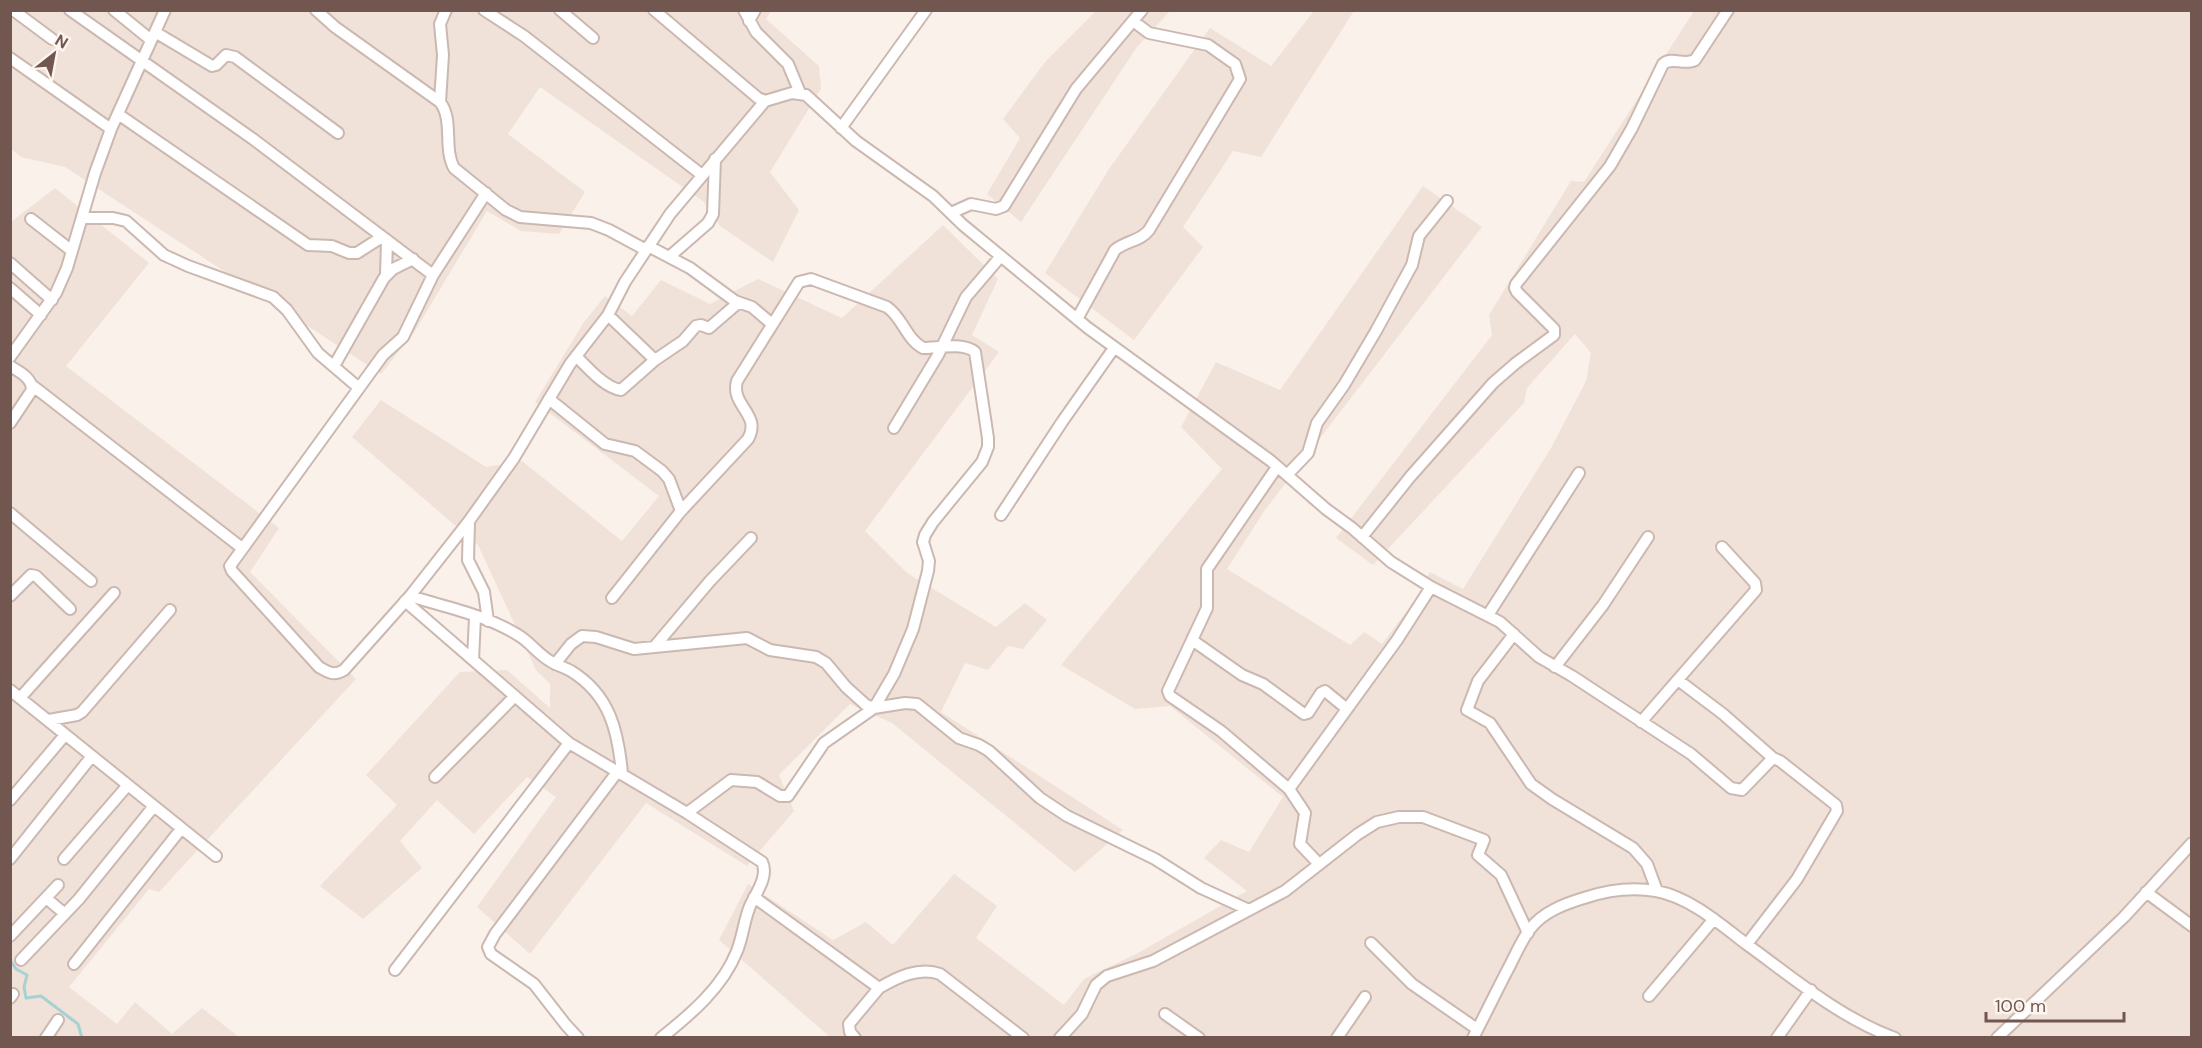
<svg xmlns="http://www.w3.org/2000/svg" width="2202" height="1048" viewBox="0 0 2202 1048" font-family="'DM Sans',sans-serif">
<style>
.residential{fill:#f1e2d9}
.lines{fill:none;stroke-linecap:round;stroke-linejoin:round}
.stream{stroke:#a7d2d2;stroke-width:3}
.minor-casing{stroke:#cbb8b1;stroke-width:14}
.minor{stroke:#fff;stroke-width:10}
</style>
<rect width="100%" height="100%" fill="#faf1ea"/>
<path class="residential" d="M10 11H771L766 19 819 66 821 89 770 172 799 210 773 262 720 226 704 202 540 87 508 134 585 192 559 234 521 231 487 211 415 331 381 374 65 167 21 157 11 149Z
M1096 11H1170L1137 47 1021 222 987 194 1020 138 1003 119 1045 62Z
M1314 11H1354L1261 157 1233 151 1183 227 1203 247 1134 340 1045 273 1109 169 1210 28 1271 66Z
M1694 11H2191V1037H830L719 940 748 884 833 940 866 922 893 945 954 874 997 906 976 938 1064 1005 1084 979 1136 954 1247 891 1204 858 1221 840 1249 852 1283 797 1170 706 1135 709 1061 665 1222 469 1181 427 1216 362 1280 390 1423 186 1482 227 1265 510 1227 569 1350 645 1364 632 1382 644 1416 599 1430 572 1463 589 1551 448 1586 381 1591 353 1575 334 1527 388 1524 403 1373 565 1336 538 1492 335 1489 315 1571 181 1584 182Z
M55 188 149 263 66 366 279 528 250 572 356 679 159 892 149 889 69 987 117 1024 135 1002 172 1034 202 1008 239 1037 11 1038V222Z
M943 225 998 279 972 335 999 352 865 531 907 573 996 627 1025 603 1047 620 1023 649 1008 646 988 670 965 663 941 712 1123 830 1075 872 892 723 850 704 779 775 794 811 747 866 646 803 530 954 477 907 556 797 527 777 474 834 437 800 400 841 422 868 363 919 320 886 397 805 366 775 460 672 507 670 550 708V684L536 670 478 545 352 437 381 400 486 467 522 461 622 541 659 496 535 402 584 322 605 296 632 316 661 280 710 304 758 279 842 318Z"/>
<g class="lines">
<path class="stream" d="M10 960 16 969 27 975 24 987 26 998 41 996 78 1024 82 1038"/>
<defs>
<path id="minor" d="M13 10 52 39
M70 10 253 139 433 275
M114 10 151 40
M316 10 335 27 440 102C454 120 443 148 454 168L506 210 520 217 591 223 609 230 646 250
M484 10 524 36 702 175
M560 10 593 38
M654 10 758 98 765 101 792 93 806 95 856 141 933 196 963 225 1088 328 1271 461 1326 509 1352 528 1391 562 1431 587 1500 622 1539 657 1572 676 1691 754 1731 788 1742 790 1773 758 1780 761 1836 805 1837 811 1797 879 1747 944
M744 10 756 32 788 64 800 93
M749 21 755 10
M155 32 212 66 216 65 226 55 235 57 338 133
M10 58 111 129
M440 102 443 55 440 24 446 10
M118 114 308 245 332 246 349 253H357L382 237
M841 128 926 10
M486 193 433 275 403 337 383 355 230 566 232 571 319 667C329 673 334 676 344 670L410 596 469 521 514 458 570 364 608 315 625 282 670 214 765 101
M951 213 971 204 996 209 1004 206 1076 89 1142 10
M82 218H113L126 221 164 255 188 266 273 297 287 310 318 353 359 388
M31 219 72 251
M648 246 690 268 735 301 752 307 772 324
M669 257 708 223 713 214 715 159
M10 263 52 300
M386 275 387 240
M10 288 41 315
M608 315 655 360
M1077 319 1115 250C1125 241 1141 241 1149 230L1240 79 1235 64 1208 45 1149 33 1133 21
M576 356C587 367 605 388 621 390L655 360 683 341 696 326 701 325 709 328 738 303
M10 357 56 293 67 268 95 173 111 129 165 10
M10 366C20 372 32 378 32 390L10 423
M334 366 384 278 393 269 413 259
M33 386 242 548
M549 399 605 444 635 451 662 471 669 479 681 511
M894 428 938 355 966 297 1001 256
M1277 467 1207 569V608L1168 691 1170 696 1221 731 1289 789 1305 813 1300 844 1319 864
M1287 475 1308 453 1317 423 1344 385 1376 331 1412 265 1419 236 1447 201
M10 513 91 581
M1001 515 1062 422 1114 348
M469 521 468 560 484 592 488 621
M1362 537 1410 477 1493 383 1516 363 1554 335V329L1517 292 1515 288 1516 284 1610 166 1632 128 1663 64C1672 56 1684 66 1695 60L1728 10
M10 596 31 575 36 576 70 609
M410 596C445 607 486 615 518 635 530 642 538 654 550 661 556 665 564 667 571 671 610 695 618 731 622 773
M612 598 681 511 748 439C762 414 730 406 737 381L799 282 811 279 887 307C903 318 906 339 923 348 938 348 962 342 975 352L988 438V447L982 462 933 522 925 535 923 542 929 561 928 571 913 629 894 674 874 708 824 743 788 796H780L757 782 731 780 687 813
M405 601 569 743 687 813 762 862C769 876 756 893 750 906 744 920 743 936 737 951 723 987 691 1014 661 1038
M1488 615 1579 473
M1514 634 1478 681 1467 710 1490 723 1531 784 1552 799 1633 848 1647 864 1657 891
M1192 640 1242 675 1263 684 1304 714 1308 713 1321 693 1325 691 1347 709
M655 646 710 581 751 538
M473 660 475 617
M555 664 571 644 582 636 596 637 634 649 747 638 770 650 816 657 826 663 846 687 866 705 874 708 905 703 917 704 959 738 979 745 989 751 1040 798 1067 816 1155 859 1201 888 1249 910
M1555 667 1603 605 1648 537
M1678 680 1723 714 1773 758
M10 690 216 856
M20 698 114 593
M49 720 77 715 82 712 170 610
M1641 722 1756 590 1755 583 1722 547
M435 777 515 696
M1289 789 1397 640 1431 587
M10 800 65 735
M10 859 92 756
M64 859 128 785
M2146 892 2192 926
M754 897 879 988C896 978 919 966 940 974L1023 1038
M46 898 65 914
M10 936 58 885
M1371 943 1412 984 1477 1029
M21 960 79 899 154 806
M74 964 181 829
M395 970 569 743
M1649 996 1714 919
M10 998 13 994
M1165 1014 1199 1038
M46 1038 58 1020
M578 1038 566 1025 534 984 491 954 488 947 495 934 618 771
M855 1038 850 1032 849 1024 879 988
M1060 1038 1082 1014 1096 985 1107 976 1153 961 1285 891 1358 834 1377 822 1399 817H1423L1484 840 1478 855 1501 875 1528 933
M1337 1038 1365 997
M1473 1038C1485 1015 1496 992 1508 969 1515 956 1521 941 1530 929 1543 912 1564 904 1584 898 1608 890 1631 887 1656 891 1689 897 1719 923 1745 943 1792 977 1840 1018 1895 1038
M1777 1038 1811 990
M1997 1038 2124 917 2192 843"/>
</defs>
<use href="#minor" class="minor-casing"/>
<use href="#minor" class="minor"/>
</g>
<rect width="2202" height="1048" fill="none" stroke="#725750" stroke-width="24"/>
<g transform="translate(54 54) rotate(31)" stroke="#fdf6f0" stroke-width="4.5" paint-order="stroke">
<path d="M0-4.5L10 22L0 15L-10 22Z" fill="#725750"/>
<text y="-9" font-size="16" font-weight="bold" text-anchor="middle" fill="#725750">N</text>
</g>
<path d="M1986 1012v9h138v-9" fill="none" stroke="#725750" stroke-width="3"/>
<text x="1995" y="1012" font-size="18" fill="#725750" stroke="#fdf6f0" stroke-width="4.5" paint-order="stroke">100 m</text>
</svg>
